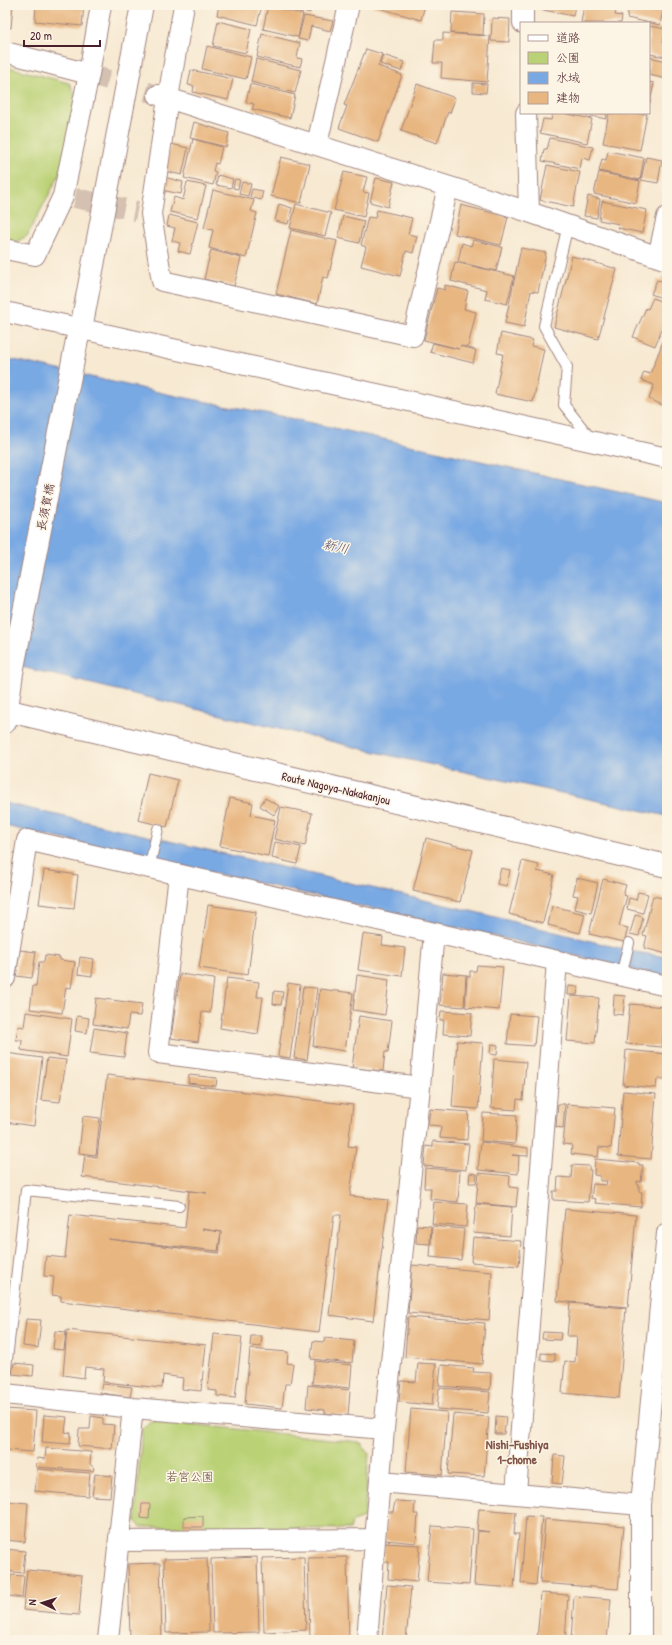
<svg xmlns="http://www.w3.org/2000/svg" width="672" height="1645" viewBox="0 0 672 1645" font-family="'Patrick Hand','Klee One',sans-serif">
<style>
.green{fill:#bad175;stroke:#827850}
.water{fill:#79a9e3;stroke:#626487}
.building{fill:#e8b680;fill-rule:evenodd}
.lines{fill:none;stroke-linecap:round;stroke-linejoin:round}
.street-tunnel{stroke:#d4c1b1;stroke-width:20;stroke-dasharray:20 10;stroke-linecap:butt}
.lane-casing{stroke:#a0847e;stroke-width:12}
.street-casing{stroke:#a0847e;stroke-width:22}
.secondary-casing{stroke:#a0847e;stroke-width:24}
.primary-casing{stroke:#a0847e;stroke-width:24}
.lane{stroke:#fff;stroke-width:10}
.street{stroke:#fff;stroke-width:20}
.secondary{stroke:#fff;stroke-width:22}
.primary{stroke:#fff;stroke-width:22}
.labels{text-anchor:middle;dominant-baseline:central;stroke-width:3;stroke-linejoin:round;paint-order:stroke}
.street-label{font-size:12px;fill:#4a1f2b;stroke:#fcf5e5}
.park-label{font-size:12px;fill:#664c3e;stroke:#fcf5e5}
.water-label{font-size:13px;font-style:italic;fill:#5a4f6b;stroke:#fcf5e5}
.neighbourhood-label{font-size:13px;font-weight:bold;fill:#815449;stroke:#fcf5e5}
</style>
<rect width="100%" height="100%" fill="#fcf5e5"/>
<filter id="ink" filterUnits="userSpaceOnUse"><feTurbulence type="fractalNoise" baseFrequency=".025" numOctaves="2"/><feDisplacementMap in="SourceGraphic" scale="8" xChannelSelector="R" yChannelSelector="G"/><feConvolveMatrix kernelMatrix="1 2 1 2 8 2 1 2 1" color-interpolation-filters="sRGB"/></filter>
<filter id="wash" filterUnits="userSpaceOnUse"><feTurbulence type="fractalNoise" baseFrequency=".012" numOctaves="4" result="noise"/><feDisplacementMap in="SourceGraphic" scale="16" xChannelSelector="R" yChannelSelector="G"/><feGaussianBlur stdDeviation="0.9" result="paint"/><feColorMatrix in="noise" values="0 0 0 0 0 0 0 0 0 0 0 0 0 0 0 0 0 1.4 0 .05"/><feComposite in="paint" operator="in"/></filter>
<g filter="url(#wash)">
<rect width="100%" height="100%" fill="#f7e9d2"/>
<path class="green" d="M5 66 69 83 76 96 62 170 27 236 16 242 5 239Z
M152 1420 359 1442 369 1453 364 1518 352 1522 350 1529 141 1527 135 1521 142 1428Z"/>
<path class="water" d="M5 358 176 396 281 416 667 503V816L392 756 5 663Z
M5 803 467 910 635 952 667 957V978L507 939 5 826Z"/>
<g id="blocks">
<path class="building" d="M5 5H13L11 28 5 27Z
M36 5H84L82 26 35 21Z
M219 5H262L257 25 217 15Z
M276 5H311L310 13Z
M369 5H425L421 20Z
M535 5H575L573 16 534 8Z
M584 5H617L615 15 622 16 621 23H581Z
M629 5H664L660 25 627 18Z
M268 6 303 14 298 37 263 29Z
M452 12 484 14 483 35 451 33Z
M304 16 333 21 330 31 311 26 308 41 298 39Z
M492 18 510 19 509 42 491 41Z
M218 21 251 29 246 53 213 46Z
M649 26 666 29 663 42 667 43V57L649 54Z
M443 33 490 36 487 82 441 78 442 63H433L435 40H443Z
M262 34 300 43 297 58 302 59 300 67 257 57Z
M207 46 251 57 246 79 202 69Z
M366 49 382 54 378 66 402 75 378 142 339 128 347 106 344 105Z
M383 55 404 62 401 71 380 64Z
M649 57 667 61V79L649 75Z
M256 59 301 70 295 93 251 82Z
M191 70 233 79 228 100 193 92 194 86 188 85Z
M649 82 654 83 650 103H649Z
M473 83 487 84 486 93 473 92Z
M250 84 295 95 290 118 252 109 254 104 246 102Z
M417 84 455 98 450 113 448 112 437 143 401 131Z
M553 113H563L592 119 587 143 540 133 543 119 551 120Z
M577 113H607L606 119Z
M609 113 647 114 640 150 603 143Z
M194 122 229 133 226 147 190 138Z
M550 138 593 147 590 160 582 158 580 169 542 161 544 149H547Z
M193 139 222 147 218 164 215 163 213 171 216 172 213 185 184 178Z
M171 144 188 148 182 175 164 171Z
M608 151 644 158 640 180 599 171 602 159 606 160Z
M281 157 310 164 301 203 271 196Z
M646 157 662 160 658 183 641 180Z
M547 165 580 172 573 207 540 200Z
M344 172 367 177 363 192 369 193 364 217 334 210Z
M599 172 640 181 636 203 594 194Z
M218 175 233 179 231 188 216 185Z
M164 177 183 182 181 194 161 190Z
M376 178 394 182 388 207 370 202Z
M235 179 240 180 238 189 233 188Z
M187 182 206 186 198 218 170 212 174 197 183 200Z
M242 182 251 184 248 196 239 194Z
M252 189 263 191 261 200 250 197Z
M213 190 254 200 251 211 257 213 246 258 209 248 213 230 204 228Z
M588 196 600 199 597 218 584 216Z
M602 201 647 210 642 233 618 228 619 224 599 220Z
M279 204 292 208 288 224 275 221Z
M296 204 331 213 325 236 290 228Z
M461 205 508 217 501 245 455 234Z
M377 210 412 218 408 234 417 236 413 253 406 251 400 276 361 266 366 247 361 245 368 217 375 218Z
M169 215 198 222 190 254 178 251 180 243 172 241 175 228 167 226Z
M343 216 364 221 359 243 338 238Z
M291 230 337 241 328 278 323 277 317 304 276 294Z
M473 240 502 247 496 271 458 262 462 243 471 246Z
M521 248 546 253 538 292 531 291 524 327 505 323Z
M211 250 241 258 234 286 204 279Z
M572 256 617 269 598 339 554 327Z
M455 262 514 276 507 304 485 299 487 290 451 281Z
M664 276 667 277V300L651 294 657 280 661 281Z
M445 285 468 291 464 309 476 312 468 347 460 346 476 350 473 363 430 352 433 343 459 349 424 340 437 288 445 290Z
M653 298 667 304V316L655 346 633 337 646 308 648 309Z
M667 332V407L649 399 654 385 641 380 644 372 650 374Z
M501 333 533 340 531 346 544 349 533 402 495 394 503 354 497 353Z
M148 773 178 780 167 827 138 820Z
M230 798 253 803 251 815 275 820 268 856 220 846Z
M265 798 279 806 274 815 260 806Z
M281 807 312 813 305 846 274 839Z
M426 838 473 850 460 902 413 891Z
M275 842 301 847 297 864 272 858Z
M522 861 539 865 537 871 554 875 543 923 509 914Z
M501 868 510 870 507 886 497 884Z
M44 870 78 875 74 908 39 904Z
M577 878 598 883 591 913 575 909 578 896 573 895Z
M603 879 626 885 623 895 627 896 619 926 628 928 624 942 589 934Z
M638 892 648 894 643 913 627 909 629 898 636 900Z
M653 896 667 899V954L644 948 647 936 643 935Z
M208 905 256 912 248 975 199 968Z
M552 906 585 914 580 933 548 925Z
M635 915 643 917 639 936 630 934Z
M363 934 383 937 382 945 405 948 402 976 358 970Z
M20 950 36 952 32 978 16 976Z
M45 955 60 957V960L75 962 71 988 66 987 62 1013 30 1009 33 986H36L39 962H44Z
M80 957 94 959 92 976 78 974Z
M477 965 503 967 499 1010 465 1007 467 976 470 977V971H476Z
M443 973 466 975 464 1007 440 1005Z
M180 974 214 979 210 1013 202 1012 198 1042 171 1038Z
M357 975 389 980 385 1015 353 1010Z
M227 978 259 982 257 997H263L258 1034 220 1028Z
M288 983 300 985 290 1058 278 1056Z
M569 986 578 987 577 995H568Z
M303 987 317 988 307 1060 294 1058Z
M320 989 353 993 345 1051 313 1046Z
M274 991 283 992 281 1005 273 1004Z
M614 995 625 996 623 1015 613 1014Z
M571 996 599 998 595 1043 567 1041Z
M96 998 142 1004 140 1016 129 1015 127 1029 93 1024Z
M630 1004 666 1007 662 1047 626 1044Z
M441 1011 472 1013 470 1036 443 1034 444 1020H440Z
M26 1012 72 1019 67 1057 21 1050 22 1040H16L18 1026 24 1027Z
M510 1014 537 1016 534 1046 507 1044Z
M77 1016 89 1018 87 1033 75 1031Z
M359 1016 392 1021 388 1052H385L383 1071 352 1068Z
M94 1028 127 1033 124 1057 90 1053Z
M457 1041 483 1043 478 1109 452 1107Z
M491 1044 498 1045 497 1055 490 1054Z
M626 1050 667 1054V1079H657L656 1088 623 1085Z
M6 1053 42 1058 34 1126 5 1122Z
M47 1058 66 1060 60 1102 41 1100Z
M494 1059 526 1062 523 1100 517 1099 516 1110 491 1108Z
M107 1075 353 1105 348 1146 356 1147 350 1196 388 1200 373 1321 329 1315 341 1215H334L319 1332 61 1301V1296L52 1295 54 1277 44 1276 46 1256 65 1258 70 1215 185 1228 189 1191 207 1193 82 1177 85 1155 97 1157ZM202 1229 221 1232 219 1253 108 1239 218 1251 221 1232Z
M189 1075 217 1078 216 1086 188 1083Z
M623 1091 656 1094 651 1159 618 1156Z
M558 1104H565L563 1128 556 1127Z
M567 1104 615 1108 611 1148 599 1147 598 1157 571 1154 572 1145 563 1144Z
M430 1109 469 1112 467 1140 440 1138 441 1126 428 1125Z
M483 1113 517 1115 515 1144 481 1141Z
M83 1116 100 1118 96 1155 79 1153Z
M433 1141 469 1144 466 1170 424 1166 426 1146 433 1147Z
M481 1142 528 1148V1156L512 1155 519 1156 518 1174 478 1170Z
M595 1159 639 1163V1165H643L641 1182 637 1181V1184L639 1185V1192H642L641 1207 595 1203 596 1199 591 1198 593 1184 606 1185 607 1181H600V1176L594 1175Z
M572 1165 589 1166V1170H591L588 1202 553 1200V1191H557L558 1177 571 1178Z
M425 1168 460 1171 458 1202 430 1199 431 1188H424Z
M470 1173 477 1174 476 1183H469Z
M479 1173 510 1176 509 1187 518 1188 516 1207 476 1203Z
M434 1202 468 1204 466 1227 432 1224Z
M476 1204 512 1207 510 1236 473 1233Z
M565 1209 636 1215 628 1307 557 1301Z
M417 1225 431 1226 430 1244 416 1243Z
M432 1226 464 1229 461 1260 430 1257Z
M473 1237 521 1241 519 1266 471 1262Z
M412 1265 492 1272 489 1320 408 1313Z
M570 1303 626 1308 619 1398 562 1393 565 1361 575 1362 577 1336H567Z
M408 1317 485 1323 482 1364 405 1357Z
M26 1319 41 1320 38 1348 23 1346Z
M67 1330 206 1345 201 1391 182 1389 183 1378 163 1375 162 1388 103 1382 104 1369 85 1367 84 1378 63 1375Z
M55 1331 66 1332 64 1350 53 1349Z
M543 1332 561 1333 560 1340 542 1339Z
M214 1334 242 1337 235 1398 217 1396V1391L208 1390Z
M251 1336H262L261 1347 250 1346Z
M325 1338 354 1341 352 1363 311 1359 313 1341 324 1342Z
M250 1349 288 1352 287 1363 293 1364 290 1384H285L282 1408 245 1404Z
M541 1353 555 1354V1361L541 1360Z
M315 1361 352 1365 350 1388 312 1384Z
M14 1363 34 1365 33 1376 12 1374Z
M418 1363 436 1364 432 1405 399 1402 401 1381 416 1382Z
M441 1365 474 1368 473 1372 491 1373 490 1390 439 1386Z
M102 1384 132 1387 130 1397 100 1393Z
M308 1385 350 1390 348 1416 325 1413V1410L306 1408Z
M439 1388 490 1392 488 1413 437 1409Z
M5 1409 36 1411 33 1452 5 1450Z
M411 1409 447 1412 442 1475 406 1472Z
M453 1414 489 1417 484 1476 448 1474Z
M44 1415 67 1417 65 1432 71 1433 70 1444 42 1442Z
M91 1416 103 1418V1424L114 1425 112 1449 78 1446 79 1429H90Z
M496 1416 506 1417 504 1434H495Z
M46 1448 91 1452 90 1464 94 1468 93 1471 36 1467 37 1458 45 1459Z
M554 1455 565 1456 562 1484 552 1483Z
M37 1469 90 1473 88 1496 35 1491Z
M95 1474 112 1476 110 1497 92 1496Z
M5 1501 28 1503 25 1542 5 1540Z
M395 1501 415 1502 414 1514H418L416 1543 385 1540 387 1512H393Z
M142 1504H150L149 1519 141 1518Z
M479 1509 516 1512 514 1534H519L514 1588 474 1585 478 1531 490 1532 477 1530Z
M203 1516V1527H184V1517Z
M526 1516 542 1517 536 1585 521 1583Z
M545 1519 624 1526 618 1589 540 1583Z
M432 1526 473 1529 469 1585 427 1582Z
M385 1543 420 1545 417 1582 388 1579 389 1562H383Z
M5 1549 25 1551 23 1573 5 1571Z
M257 1557 259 1632 213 1633 211 1559Z
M304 1557 306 1630 264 1632 262 1558Z
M347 1557 349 1640H310L308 1558Z
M207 1558 209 1632 166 1633 164 1559Z
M160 1563 162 1639H130L128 1564Z
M27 1570 82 1575 79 1615 23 1610Z
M11 1575 24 1576 22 1598 9 1596Z
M387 1585 411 1587 406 1640H382Z
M541 1593 568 1595 565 1640H537Z
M574 1596 611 1599 607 1640 571 1639Z"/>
</g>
</g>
<g filter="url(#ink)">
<use href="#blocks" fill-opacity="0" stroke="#a0847e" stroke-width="1"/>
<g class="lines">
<path class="street-tunnel" d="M89 74 158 95
M75 198 137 211"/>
<defs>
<path id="lane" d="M568 225 544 326 567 367 564 405 592 440
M149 868 158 829
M621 976 629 943
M5 1377 26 1190 179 1206"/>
<path id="street" d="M184 5 168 98 151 214 162 281 413 336 448 187
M523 5V23
M5 52 89 74
M158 95 529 212 667 260
M526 113 529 212
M317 144 349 5
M5 249 35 255 63 196 89 74 101 5
M658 257 667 217
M5 312 667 458
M179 875 158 1053 420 1087
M5 978 27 840 667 986
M5 1394 133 1408 384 1429
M380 1482 641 1505
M516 1493 557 961
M119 1541 375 1539
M108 1640 133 1408
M367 1640 384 1429 420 1087 434 933
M641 1640V1505L667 1233"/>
<path id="secondary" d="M5 722 12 673 77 340 81 329 142 5"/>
<path id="primary" d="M5 710 667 866"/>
</defs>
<use href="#lane" class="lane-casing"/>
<use href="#street" class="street-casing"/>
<use href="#secondary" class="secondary-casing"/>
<use href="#primary" class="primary-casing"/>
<use href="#lane" class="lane"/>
<use href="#street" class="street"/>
<use href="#secondary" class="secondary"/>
<use href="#primary" class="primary"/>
</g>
</g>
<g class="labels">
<g class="street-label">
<text transform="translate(45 507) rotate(-79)">長須賀橋</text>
<text transform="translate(336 788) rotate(13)">Route Nagoya-Nakakanjou</text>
</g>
<g class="park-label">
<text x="190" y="1476">若宮公園</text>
</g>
<g class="water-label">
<text transform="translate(336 546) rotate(13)">新川</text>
</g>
<g class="neighbourhood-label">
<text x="517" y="1444">Nishi-Fushiya<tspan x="517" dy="15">1-chome</tspan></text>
</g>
</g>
<rect width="672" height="1645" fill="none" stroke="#fcf5e5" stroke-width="20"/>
<rect x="520" y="22" width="130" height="92" fill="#fcf5e5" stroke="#b59f9b"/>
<rect x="528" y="35" width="20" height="6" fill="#ffffff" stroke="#b59f9b"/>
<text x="556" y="42" font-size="12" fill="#4a1f2b">道路</text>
<rect x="528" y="52" width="20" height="12" fill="#bad175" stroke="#b59f9b"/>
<text x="556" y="62" font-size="12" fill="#4a1f2b">公園</text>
<rect x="528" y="72" width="20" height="12" fill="#79a9e3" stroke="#b59f9b"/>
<text x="556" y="82" font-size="12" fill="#4a1f2b">水域</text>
<rect x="528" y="92" width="20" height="12" fill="#e8b680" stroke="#b59f9b"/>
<text x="556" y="102" font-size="12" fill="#4a1f2b">建物</text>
<g transform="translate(42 1603) rotate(274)" stroke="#fcf5e5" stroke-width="3" paint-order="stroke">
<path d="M0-3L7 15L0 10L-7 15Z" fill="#4a1f2b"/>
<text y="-6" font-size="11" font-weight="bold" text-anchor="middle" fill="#4a1f2b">N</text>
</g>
<path d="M24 40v6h76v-6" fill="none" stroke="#4a1f2b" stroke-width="2"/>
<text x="30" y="40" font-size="12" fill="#4a1f2b" stroke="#fcf5e5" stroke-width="3" paint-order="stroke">20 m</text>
</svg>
